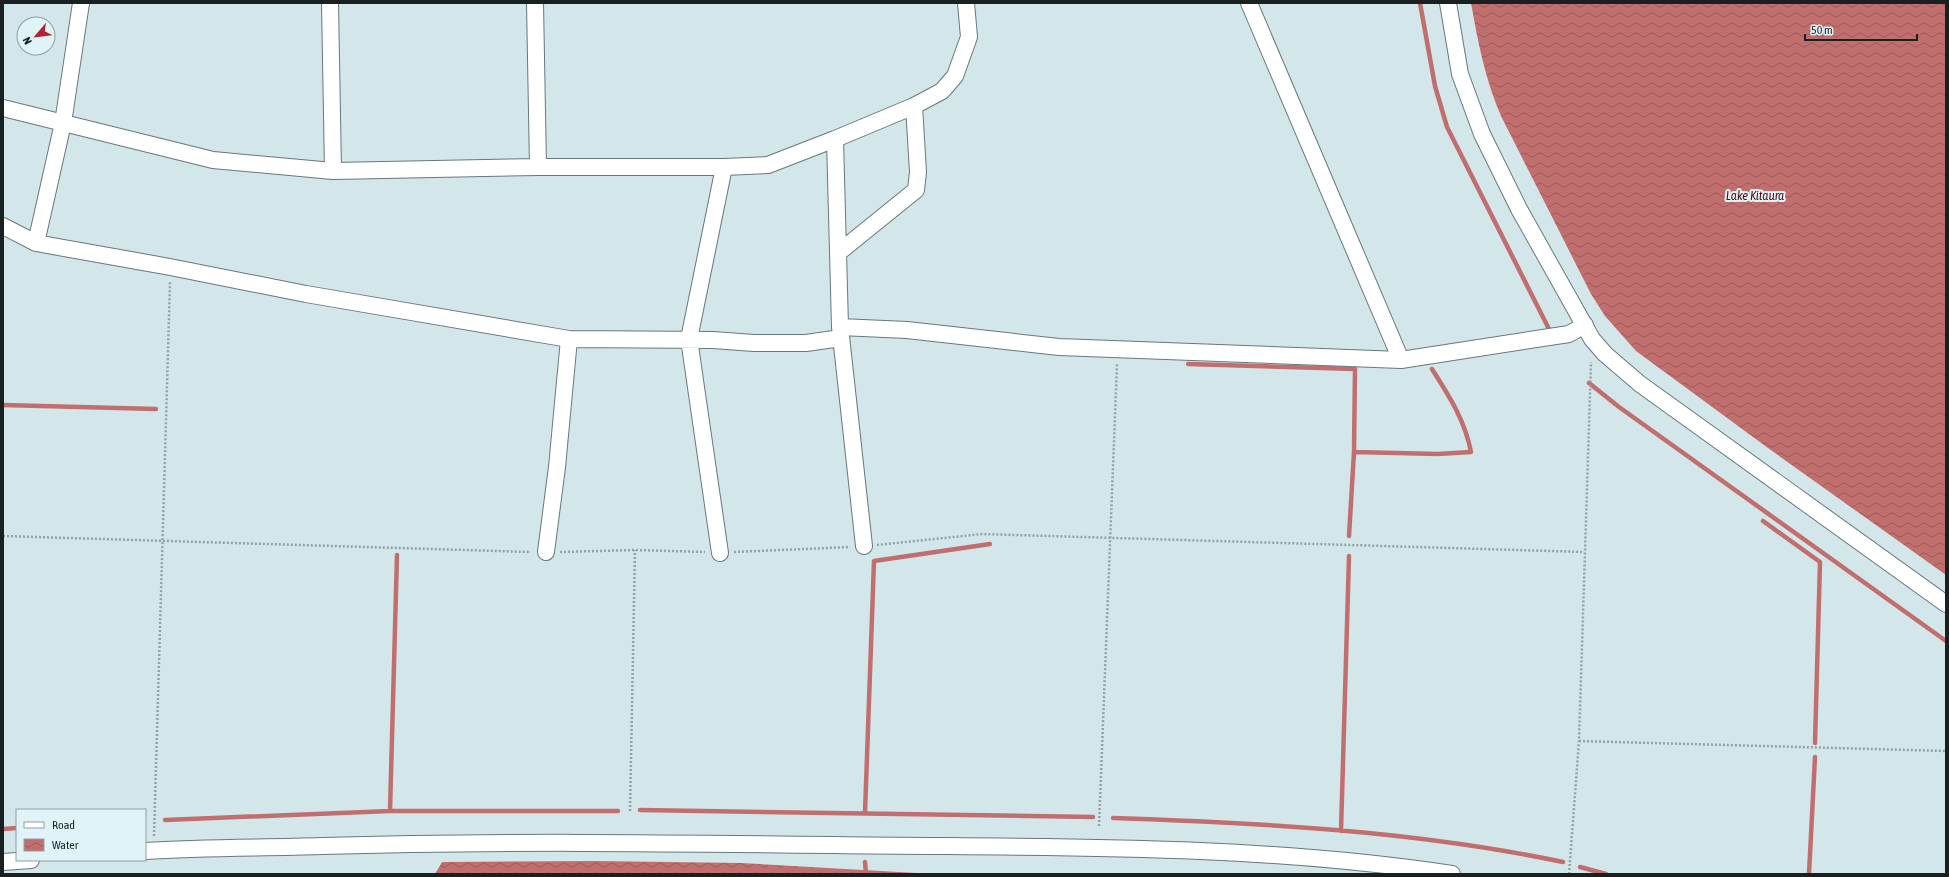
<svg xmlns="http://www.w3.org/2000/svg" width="1949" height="877" viewBox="0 0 1949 877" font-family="'Asap Condensed',sans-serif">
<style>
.water{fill:url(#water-waves)}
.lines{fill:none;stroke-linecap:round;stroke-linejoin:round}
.stream{stroke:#c16f6e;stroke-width:4.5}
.minor-casing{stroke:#66787c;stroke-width:18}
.path{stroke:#93a2a5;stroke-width:2.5;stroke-dasharray:2 2;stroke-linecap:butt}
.minor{stroke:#fff;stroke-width:16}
.labels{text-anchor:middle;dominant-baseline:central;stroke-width:4;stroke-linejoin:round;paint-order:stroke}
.water-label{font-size:13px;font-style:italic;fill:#580b15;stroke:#e0f4f8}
</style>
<defs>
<pattern id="water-waves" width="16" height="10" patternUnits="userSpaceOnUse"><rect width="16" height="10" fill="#c16f6e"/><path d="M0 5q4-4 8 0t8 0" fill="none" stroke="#9c5b5a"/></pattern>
</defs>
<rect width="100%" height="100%" fill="#d3e7eb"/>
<path class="water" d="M1471 3H1946V575L1768 448 1636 351 1605 316 1591 294 1501 116C1485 79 1478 42 1471 3Z
M596 861 741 863 934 874H435L442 862Z"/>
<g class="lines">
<path class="stream" d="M1420 3 1435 86 1447 127 1551 333
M1188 364 1355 369 1354 452 1349 536
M1589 383 1619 407 1946 641
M3 405 156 409
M1354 452 1438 454 1471 452C1465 420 1449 396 1432 369
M1763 521 1820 562 1815 743
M640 810 1093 817
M390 811 397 555
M865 813 874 561 990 544
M1113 818C1263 823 1415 831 1563 862
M165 820 390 811H618
M3 829 17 828
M1341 831 1349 556
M865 862 866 874
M1580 867 1606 874
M1809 874 1815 757"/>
<defs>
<path id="minor" d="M330 3 333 171
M535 3 538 167
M1249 3 1401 360
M1448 3 1460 74 1482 134 1519 209 1592 339 1605 354 1640 384 1946 604
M3 108 213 160 333 171 538 167H724L768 165 835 139 914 106 942 91 955 76 969 37 966 3
M835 139 840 327 864 546
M3 226 36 243 170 267 306 294 569 339 713 340 754 343H806L841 338
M36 243 63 123 81 3
M838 253 916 190 918 172 914 106
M840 327 907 330 1059 347 1401 360 1569 334 1585 325
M546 552 557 467 569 339
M720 553 689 339 724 167
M145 851C204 847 263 848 322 846 493 841 664 843 835 845 1041 848 1248 843 1452 874
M3 862 31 860"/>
</defs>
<use href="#minor" class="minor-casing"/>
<path class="path" d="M3 536 531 552
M877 545 982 534 1584 552
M560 552 635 550 705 552
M734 552 850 547
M1579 741 1946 751
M630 811 635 550
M1099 826 1117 364
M154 836 170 282
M1569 874 1579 741 1591 362"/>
<use href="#minor" class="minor"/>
</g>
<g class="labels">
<g class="water-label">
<text x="1755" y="195">Lake Kitaura</text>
</g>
</g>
<rect width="1949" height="877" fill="none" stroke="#192022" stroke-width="8"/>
<rect x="16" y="809" width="130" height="52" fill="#e0f4f8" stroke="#909fa2"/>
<rect x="24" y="822" width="20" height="6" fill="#ffffff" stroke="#909fa2"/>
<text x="52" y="829" font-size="12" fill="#192022">Road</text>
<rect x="24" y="839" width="20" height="12" fill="url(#water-waves)" stroke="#909fa2"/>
<text x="52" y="849" font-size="12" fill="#192022">Water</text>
<g transform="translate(36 36) rotate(242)"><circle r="19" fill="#e0f4f8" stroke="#909fa2"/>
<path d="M0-3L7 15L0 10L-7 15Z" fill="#b32133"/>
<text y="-6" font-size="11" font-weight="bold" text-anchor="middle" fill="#192022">N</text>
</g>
<path d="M1805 34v6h112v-6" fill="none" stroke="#192022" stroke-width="2"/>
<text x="1811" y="34" font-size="12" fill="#192022" stroke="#e0f4f8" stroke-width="3" paint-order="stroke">50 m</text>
</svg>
